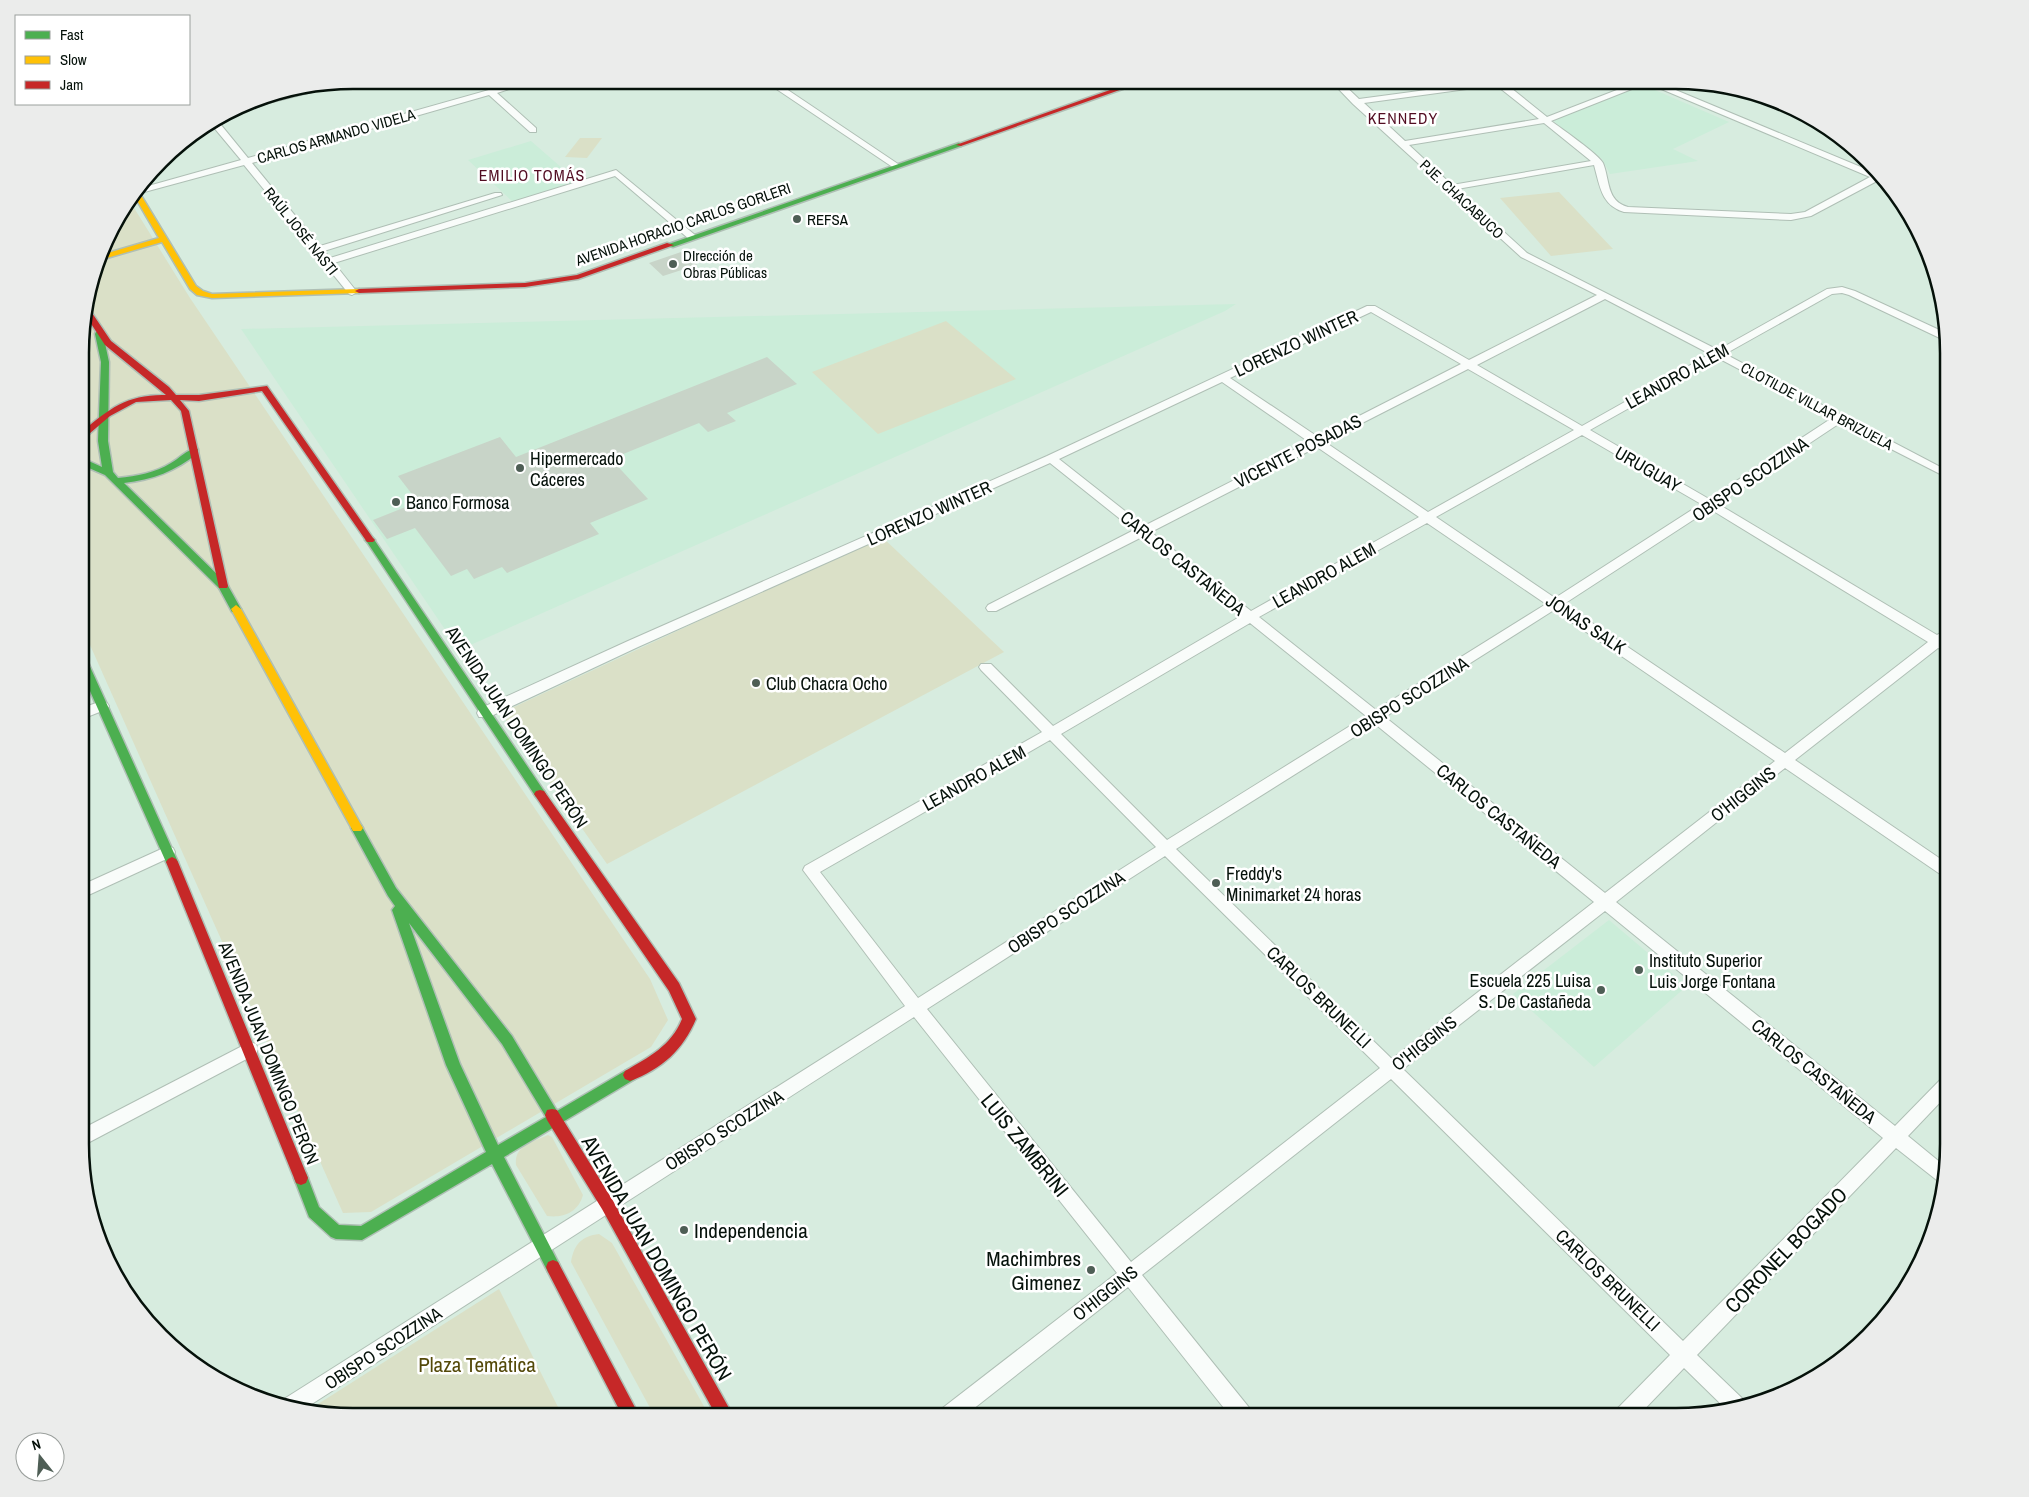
<svg xmlns="http://www.w3.org/2000/svg" width="2029" height="1497" viewBox="0 0 2029 1497" font-family="'Archivo Narrow',sans-serif">
<style>
.built{fill:#cbedd9}
.green{fill:#dae0c7}
.building{fill:#c8d4c8}
.lines{fill:none;stroke-linecap:round;stroke-linejoin:round}
.street-casing{stroke:#afbfb5;stroke-width:2}
.fast-casing{stroke:#afbfb5;stroke-width:3}
.slow-casing{stroke:#afbfb5;stroke-width:3}
.jam-casing{stroke:#afbfb5;stroke-width:3}
.street{fill:#f9fcfa;fill-rule:evenodd}
.fast{fill:#4caf50;fill-rule:evenodd}
.slow{fill:#ffc107;fill-rule:evenodd}
.jam{fill:#c62828;fill-rule:evenodd}
.poi-dot{fill:#4e5e55;stroke:#fff;stroke-width:2}
.labels{text-anchor:middle;dominant-baseline:central;stroke-width:5;stroke-linejoin:round;paint-order:stroke}
.far-street-label{font-size:15px;fill:#05110a;stroke:#fff}
.far-poi-label{font-size:15px;fill:#05110a;stroke:#fff;text-anchor:start}
.far-neighbourhood-label{font-size:16px;letter-spacing:1px;fill:#520d22;stroke:#fff}
.street-label{font-size:18px;fill:#05110a;stroke:#fff}
.poi-label{font-size:18px;fill:#05110a;stroke:#fff;text-anchor:start}
.near-street-label{font-size:21px;fill:#05110a;stroke:#fff}
.near-poi-label{font-size:21px;fill:#05110a;stroke:#fff;text-anchor:start}
.near-park-label{font-size:21px;fill:#544909;stroke:#fff}
.rim{fill:none;stroke:#05110a;stroke-width:2.5}
</style>
<rect width="100%" height="100%" fill="#d7ecdf"/>
<path class="built" d="M1641 84 1729 122 1673 149 1698 161 1610 174 1602 159 1552 120Z
M531 141 577 181 576 183 514 203 468 160Z
M1236 304 1225 311 459 650 241 329Z
M1609 920 1687 986 1594 1067 1513 994Z"/>
<path class="green" d="M580 138H602L587 158 565 157Z
M1559 192 1613 249 1551 256 1500 198Z
M131 203 190 298 650 979 668 1020 651 1047 371 1212 343 1213 82 627V317L108 232Z
M946 321 1016 379 878 434 812 372Z
M881 536 1004 652 607 864 501 713Z
M548 1135 552 1137 583 1195C578 1213 563 1218 547 1216L516 1165C514 1145 533 1142 548 1135Z
M599 1234 612 1243 710 1417H655L571 1262C574 1244 582 1236 599 1234Z
M499 1289 563 1417 335 1416 322 1413 318 1404Z"/>
<path class="building" d="M681 252 697 265 663 276 649 263Z
M767 357 797 384 727 413 736 421 708 432 699 423 611 459 648 499 590 523 599 534 507 573 502 567 474 579 467 569 451 576 415 528 387 539 373 520 418 502 398 476 500 437 516 457Z"/>
<g class="lines">
<defs>
<path id="street" d="M524 80H537L497 93 536 128V132H530L489 95 252 163 320 246 495 193H501L502 195 324 251 330 258 616 170 695 235V239H689L615 176 334 263 357 292 352 295 349 294 244 165 137 194 141 188 241 160 211 124 217 120 248 158Z
M763 80H773L901 166 894 168Z
M1330 80H1339L1359 99 1501 80 1547 117 1640 81H1654L1880 175 1890 184 1877 181 1811 216 1791 220 1624 212C1601 205 1600 186 1594 165L1457 189 1527 253 1718 350 1827 289 1842 287 1855 291 1948 334V341L1944 340 1849 295 1842 293 1832 294 1725 354 1948 471V478L1840 423 1718 504 1937 635 1948 629V639L1946 641 1948 642V652L1938 648 1795 760 1948 864V878L1943 876 1785 768 1616 902 1895 1126 1942 1078 1948 1076V1094L1908 1136 1947 1168 1943 1185 1896 1148 1697 1355 1746 1402 1748 1407 1727 1410 1684 1368 1637 1417H1613L1616 1410 1670 1355 1391 1079 1142 1275 1251 1410 1254 1417H1231L1128 1287 963 1417H937L940 1410 1117 1273 914 1017 304 1409 282 1404 284 1399 905 1006 803 870 805 866 1042 732 981 670 979 667 981 664H991L1053 726 1241 616 1142 537 996 611H988L986 608 988 605 1134 530 1050 463 638 647 489 717H479L477 713 479 709 628 641 1047 456 1367 306H1375L1469 360 1597 295 1521 257 1353 104ZM1647 83 1870 177 1805 212 1791 214 1628 207C1606 201 1610 180 1603 163 1599 155 1561 128 1551 121ZM1496 85 1539 119 1405 141 1364 103ZM1544 123 1591 161 1452 185 1409 145ZM1605 299 1710 354 1582 426 1477 365ZM1371 312 1461 364 1318 437 1230 378ZM1718 358 1832 418 1709 499 1590 430ZM1468 369 1574 430 1428 512 1325 442ZM1222 382 1309 442 1144 526 1059 459ZM1582 435 1701 504 1555 598 1436 517ZM1317 447 1419 517 1251 611 1151 532ZM1710 509 1928 642 1785 753 1564 604ZM1427 523 1546 604 1376 710 1259 617ZM1554 610 1775 761 1605 893 1385 717ZM1250 623 1366 716 1167 840 1061 734ZM1375 724 1594 902 1392 1059 1176 849ZM1050 740 1156 847 918 998 820 872ZM1165 856 1380 1068 1131 1262 927 1009ZM1605 911 1883 1138 1683 1341 1403 1069Z
M336 83V86L229 113C256 96 305 89 336 83Z
M102 701 107 703 109 706 107 709 82 719V708Z
M168 846 173 848 175 852 173 856 82 898V885Z
M250 1042 256 1044 258 1049 256 1054 82 1146V1129Z"/>
<path id="fast" d="M959 143 962 145 961 146 673 247 666 245Z
M96 332H99L103 334 109 362 108 441 113 472 118 478C137 476 155 473 171 463 179 459 189 447 198 449V453C176 471 152 480 124 483L227 584 241 609 240 612H232L219 588 105 475 82 465V458L102 467 98 441 101 362 95 334Z
M370 537 373 538 544 791 546 794 544 797H536L367 542 365 540Z
M82 656 87 660 178 862 176 865 172 867 168 865 166 862 82 673Z
M357 823 361 825 396 888 512 1036 557 1111 625 1071 630 1069 635 1071 637 1075 635 1079 504 1157 558 1262 560 1267 558 1272 553 1274 548 1272 492 1164 362 1240 336 1239 331 1237 309 1217 294 1178 296 1173 301 1171 306 1173 319 1207 339 1225 361 1226 486 1152 446 1065 392 910 395 906 388 896 351 828 353 825ZM409 923 502 1044 546 1117 498 1145 460 1064Z"/>
<path id="slow" d="M139 192 196 286 203 291 212 294 359 289 363 291 359 293 212 298 197 295 190 289 162 242 100 260 101 255 159 238 135 197Z
M236 605 241 609 361 825 363 828 361 831H353L231 609Z"/>
<path id="jam" d="M1138 80H1148L961 146 956 145Z
M667 243 674 245 578 279 525 287 359 293 355 291 359 289 525 283 577 275Z
M86 307H88L111 341 169 387 176 395H199L267 386 373 538 375 540 373 542H367L262 391 199 401 180 400 189 411 228 586 227 588H219L181 411 171 400 136 402 110 416 82 440V432C109 408 129 394 166 395L105 345 84 313Z
M540 790 544 791 679 983 696 1019C683 1050 662 1069 630 1081L625 1079 623 1075 625 1071C649 1057 671 1046 682 1019L669 991 536 797 534 794 536 791Z
M172 857 176 859 178 862 308 1178 306 1183 301 1185 296 1183 294 1178 166 862 168 859Z
M552 1109 557 1110 612 1199 734 1417H717L602 1209 547 1120 545 1115 547 1110Z
M553 1260 558 1262 640 1417H623L548 1272 546 1267 548 1262Z"/>
</defs>
<use href="#street" class="street-casing"/>
<use href="#fast" class="fast-casing"/>
<use href="#slow" class="slow-casing"/>
<use href="#jam" class="jam-casing"/>
<use href="#street" class="street"/>
<use href="#fast" class="fast"/>
<use href="#slow" class="slow"/>
<use href="#jam" class="jam"/>
</g>
<g class="poi-dot">
<circle cx="797" cy="219" r="5"/>
<circle cx="673" cy="264" r="5"/>
<circle cx="520" cy="468" r="5"/>
<circle cx="396" cy="502" r="5"/>
<circle cx="756" cy="683" r="5"/>
<circle cx="1216" cy="883" r="5"/>
<circle cx="1639" cy="970" r="5"/>
<circle cx="1601" cy="990" r="5"/>
<circle cx="684" cy="1230" r="5"/>
<circle cx="1091" cy="1270" r="5"/>
</g>
<g class="labels">
<g class="far-street-label">
<text transform="translate(336 136) rotate(-16)">CARLOS ARMANDO VIDELA</text>
<text transform="translate(1462 199) rotate(43)">PJE. CHACABUCO</text>
<text transform="translate(683 224) rotate(-19)">AVENIDA HORACIO CARLOS GORLERI</text>
<text transform="translate(301 231) rotate(51)">RAÚL JOSÉ NASTI</text>
<text transform="translate(1817 406) rotate(28)">CLOTILDE VILLAR BRIZUELA</text>
</g>
<g class="far-poi-label">
<text x="807" y="219">REFSA</text>
<text x="683" y="255">DIrección de<tspan x="683" dy="17">Obras Públicas</tspan></text>
</g>
<g class="far-neighbourhood-label">
<text x="1403" y="118">KENNEDY</text>
<text x="532" y="175">EMILIO TOMÁS</text>
</g>
<g class="street-label">
<text transform="translate(1296 343) rotate(-25)">LORENZO WINTER</text>
<text transform="translate(1677 376) rotate(-29)">LEANDRO ALEM</text>
<text transform="translate(1298 451) rotate(-27)">VICENTE POSADAS</text>
<text transform="translate(1648 469) rotate(30)">URUGUAY</text>
<text transform="translate(1750 479) rotate(-34)">OBISPO SCOZZINA</text>
<text transform="translate(929 513) rotate(-24)">LORENZO WINTER</text>
<text transform="translate(1183 563) rotate(39)">CARLOS CASTAÑEDA</text>
<text transform="translate(1324 575) rotate(-29)">LEANDRO ALEM</text>
<text transform="translate(1586 624) rotate(34)">JONAS SALK</text>
<text transform="translate(1409 697) rotate(-32)">OBISPO SCOZZINA</text>
<text transform="translate(517 727) rotate(56)">AVENIDA JUAN DOMINGO PERÓN</text>
<text transform="translate(974 778) rotate(-29)">LEANDRO ALEM</text>
<text transform="translate(1743 794) rotate(-38)">O'HIGGINS</text>
<text transform="translate(1499 816) rotate(39)">CARLOS CASTAÑEDA</text>
<text transform="translate(1066 912) rotate(-33)">OBISPO SCOZZINA</text>
<text transform="translate(1319 997) rotate(44)">CARLOS BRUNELLI</text>
<text transform="translate(1424 1043) rotate(-38)">O'HIGGINS</text>
<text transform="translate(269 1053) rotate(68)">AVENIDA JUAN DOMINGO PERÓN</text>
<text transform="translate(1814 1071) rotate(39)">CARLOS CASTAÑEDA</text>
<text transform="translate(724 1130) rotate(-32)">OBISPO SCOZZINA</text>
<text transform="translate(1608 1280) rotate(44)">CARLOS BRUNELLI</text>
<text transform="translate(1105 1293) rotate(-38)">O'HIGGINS</text>
<text transform="translate(383 1348) rotate(-33)">OBISPO SCOZZINA</text>
</g>
<g class="poi-label">
<text x="530" y="458">Hipermercado<tspan x="530" dy="21">Cáceres</tspan></text>
<text x="406" y="502">Banco Formosa</text>
<text x="766" y="683">Club Chacra Ocho</text>
<text x="1226" y="873">Freddy's<tspan x="1226" dy="21">Minimarket 24 horas</tspan></text>
<text x="1649" y="960">Instituto Superior<tspan x="1649" dy="21">Luis Jorge Fontana</tspan></text>
<text x="1591" y="980" text-anchor="end">Escuela 225 Luisa<tspan x="1591" dy="21">S. De Castañeda</tspan></text>
</g>
<g class="near-street-label">
<text transform="translate(1025 1145) rotate(51)">LUIS ZAMBRINI</text>
<text transform="translate(1786 1250) rotate(-46)">CORONEL BOGADO</text>
<text transform="translate(657 1258) rotate(60)">AVENIDA JUAN DOMINGO PERÓN</text>
</g>
<g class="near-poi-label">
<text x="694" y="1230">Independencia</text>
<text x="1081" y="1258" text-anchor="end">Machimbres<tspan x="1081" dy="24">Gimenez</tspan></text>
</g>
<g class="near-park-label">
<text x="477" y="1364">Plaza Temática</text>
</g>
</g>
<path d="M0 0H2029V1497H0ZM353 89H1676A264 264 0 0 1 1940 353V1144A264 264 0 0 1 1676 1408H353A264 264 0 0 1 89 1144V353A264 264 0 0 1 353 89Z" fill="#ebeceb" fill-rule="evenodd"/>
<path class="rim" d="M353 89H1676A264 264 0 0 1 1940 353V1144A264 264 0 0 1 1676 1408H353A264 264 0 0 1 89 1144V353A264 264 0 0 1 353 89Z"/>
<rect x="15" y="15" width="175" height="90" fill="#ffffff" stroke="#9ba09d"/>
<rect x="25" y="31" width="25" height="8" fill="#4caf50" stroke="#9ba09d"/>
<text x="60" y="40" font-size="15" fill="#05110a">Fast</text>
<rect x="25" y="56" width="25" height="8" fill="#ffc107" stroke="#9ba09d"/>
<text x="60" y="65" font-size="15" fill="#05110a">Slow</text>
<rect x="25" y="81" width="25" height="8" fill="#c62828" stroke="#9ba09d"/>
<text x="60" y="90" font-size="15" fill="#05110a">Jam</text>
<g transform="translate(40 1457) rotate(343)"><circle r="24" fill="#ffffff" stroke="#9ba09d"/>
<path d="M0-4L9 19L0 12L-9 19Z" fill="#4e5e55"/>
<text y="-8" font-size="14" font-weight="bold" text-anchor="middle" fill="#05110a">N</text>
</g>
</svg>
